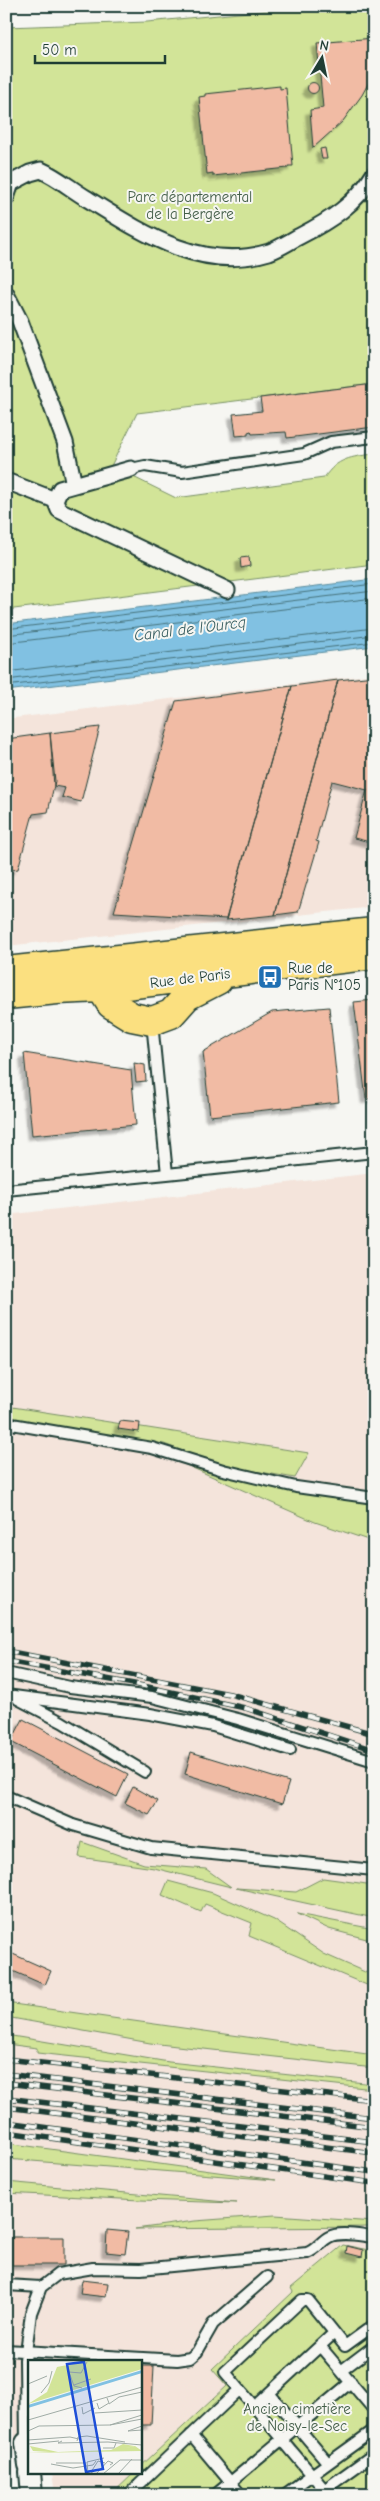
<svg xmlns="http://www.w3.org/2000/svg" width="380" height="2501" viewBox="0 0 380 2501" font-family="'Comic Neue',sans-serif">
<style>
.built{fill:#f4e4db}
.green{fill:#d2e498;stroke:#789066}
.water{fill:#81c1e2;stroke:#5a8c9c}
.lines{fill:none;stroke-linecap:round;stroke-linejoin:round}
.shore{stroke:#46727a;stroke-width:1}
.building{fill:#f1bba4;stroke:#1f3d34;filter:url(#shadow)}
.service-casing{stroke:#1f3d34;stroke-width:14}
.pedestrian-casing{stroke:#1f3d34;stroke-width:19}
.minor-casing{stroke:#1f3d34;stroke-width:24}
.primary-casing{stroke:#1f3d34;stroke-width:31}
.service{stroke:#f6f6f2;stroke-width:10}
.pedestrian{stroke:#f6f6f2;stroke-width:15}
.minor{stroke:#f6f6f2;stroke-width:20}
.primary{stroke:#fbe080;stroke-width:28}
.rail-casing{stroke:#1f3d34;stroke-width:5.5}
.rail{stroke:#f6f6f2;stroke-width:4;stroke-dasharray:11;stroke-linecap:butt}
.labels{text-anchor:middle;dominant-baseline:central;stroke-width:4;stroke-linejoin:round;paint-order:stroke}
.park-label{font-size:15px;fill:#435e48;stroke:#f6f6f2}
.poi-label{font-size:15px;fill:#1f3d34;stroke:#f6f6f2;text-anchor:start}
.street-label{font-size:15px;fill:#1f3d34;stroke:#f6f6f2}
.water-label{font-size:16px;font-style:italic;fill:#385e60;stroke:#f6f6f2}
.inset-road{fill:none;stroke:#a0aca6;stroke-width:1}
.view{fill:#1d4ed8;fill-opacity:0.15;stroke:#1d4ed8;stroke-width:2.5}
.inset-edge{fill:none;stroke:#1f3d34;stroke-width:2.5}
</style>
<defs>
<filter id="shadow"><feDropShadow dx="-4.5" dy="4.5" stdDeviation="1" flood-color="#0004"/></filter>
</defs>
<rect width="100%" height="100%" fill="#f6f6f2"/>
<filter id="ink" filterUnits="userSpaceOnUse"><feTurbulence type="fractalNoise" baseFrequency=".02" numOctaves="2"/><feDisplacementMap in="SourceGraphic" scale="10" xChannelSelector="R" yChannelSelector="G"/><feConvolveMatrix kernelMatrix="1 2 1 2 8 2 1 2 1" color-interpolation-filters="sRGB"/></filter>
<g filter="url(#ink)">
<path class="built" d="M374 674V907L6 946V719Z
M374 1173V2251L342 2245 212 2369 227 2386 140 2467V2361H29V2450L6 2452V1215Z
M52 2472H135L111 2495H55Z"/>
<path class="green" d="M311 6H374V384L137 413 111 466 176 498 324 478C337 458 351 457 374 454V564L6 610V27L147 22Z
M6 1406 309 1453 295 1478 220 1465 164 1444 6 1418Z
M161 1454 374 1502 371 1541 315 1522Z
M82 1842 144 1864 206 1869 231 1887 154 1868 79 1857Z
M323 1878 374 1885V1918L236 1888 296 1892Z
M168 1881 213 1893 274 1920 324 1954 374 1976V1988L249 1936 252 1923 205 1904 201 1912 162 1895Z
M297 1914 374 1929V1941L329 1929Z
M6 2003 374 2055V2068L150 2043 6 2017Z
M6 2035 169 2062 374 2084V2089L37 2053V2048L6 2044Z
M6 2143 276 2180 6 2159Z
M6 2182 237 2203 140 2200 6 2193Z
M275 2215 374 2222V2227L135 2229 195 2221Z
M343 2245 374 2251V2495H111L135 2472H140V2467L227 2386 212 2369 293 2292 291 2288Z"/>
<path class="water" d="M374 579V646L6 691V624Z"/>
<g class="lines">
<path class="shore" d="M6 629 374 584
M6 635 374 591
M6 643 374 598
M6 672 374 628
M6 680 374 635
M6 686 374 642"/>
</g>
<path class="building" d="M374 38V73L362 95 343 121 313 148 310 110 323 108 317 43Z
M307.5 88a5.5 5.5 0 1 1 11 0a5.5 5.5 0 1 1-11 0Z
M280 86V89L286 88 293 166H288V168L213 176V173L207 174 199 97 205 96V94Z
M325 148 327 159H322L320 149Z
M374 384V427L287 438 286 432 252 434 251 431 248 432V435L236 436 233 414 262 411 260 398Z
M249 557 250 566 241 568 240 558Z
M374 676V843L354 838 367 790 332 781 316 841 319 842 298 912 275 915 338 680Z
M338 680 275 915 226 920 292 686Z
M292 686 226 919 114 912 176 701Z
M100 727 81 802 62 797 65 788 54 786 50 733Z
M50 733 55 781 48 812 33 814 18 869 6 871V739Z
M374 1000V1098L366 1099 354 1002Z
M329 1007 339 1102 210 1116 203 1052 272 1012Z
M24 1053 131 1070 136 1125 32 1135Z
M134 1063 145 1065 146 1081 136 1082Z
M120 1421 140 1423 139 1432 118 1429Z
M23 1719 128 1774 117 1797 11 1742Z
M191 1752 289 1782 282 1804 185 1774Z
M133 1787 158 1801 149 1815 125 1803Z
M6 1951 51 1971 45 1985 6 1968Z
M107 2230 128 2232 125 2254 106 2252Z
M12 2237H64V2265H12Z
M347 2246 363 2250 362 2257 346 2253Z
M82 2280 108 2283 106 2297 80 2294Z
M140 2366H154L151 2425H140Z"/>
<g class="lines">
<defs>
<path id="service" d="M131 469 145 466 182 472 304 454 331 442 374 437
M152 1022 167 1174 374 1152
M6 1190 167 1174
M6 1423 152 1448 223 1470 296 1487 374 1498
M6 1673 70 1687 152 1697 238 1719 374 1761
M6 1695 150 1714 213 1726 290 1750
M18 1699 62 1722 145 1772
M6 1796 73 1825 151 1848 374 1870
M6 2285 41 2287
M320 2346 374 2410
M6 2350 177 2360 190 2358 197 2352 213 2324 267 2277
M341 2371 374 2346
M269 2393 328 2463
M254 2407 334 2333
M191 2435 241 2495
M26 2443 25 2360 31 2313 41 2287 58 2274 93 2268 141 2269 307 2253C316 2250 321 2241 329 2237 341 2231 361 2236 374 2237
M128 2495 239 2390
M215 2495 351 2382
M284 2495 374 2430
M317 2495 374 2454
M329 2495 225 2372 302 2300H308L345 2346 374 2325"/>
<path id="pedestrian" d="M6 198 11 183 30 173 41 170C57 177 71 189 86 198 141 232 201 273 269 252 280 248 290 241 300 236 331 220 356 204 374 174
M6 294 20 321 65 442 74 485
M131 469 60 489 55 500 59 510 227 590
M6 481 55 500"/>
<path id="minor" d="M26 2443 29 2465
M30 2472 32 2495"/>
<path id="primary" d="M6 971 374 932
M111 979 101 988 111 1004 132 1017 152 1021 171 1014 187 996 218 980
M6 995 57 990 101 988 374 955"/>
</defs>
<use href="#service" class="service-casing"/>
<use href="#pedestrian" class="pedestrian-casing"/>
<use href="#minor" class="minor-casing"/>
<use href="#primary" class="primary-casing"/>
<use href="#service" class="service"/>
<use href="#pedestrian" class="pedestrian"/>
<use href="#minor" class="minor"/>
<use href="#primary" class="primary"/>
<defs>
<path id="rail" d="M6 1651 230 1694 374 1734
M6 1661 134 1684 245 1708 374 1750
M6 2059 374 2100
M6 2074 374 2118
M6 2083 374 2127
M6 2098 374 2142
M6 2107 374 2153
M6 2122 374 2172
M6 2132 374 2183"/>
</defs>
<use href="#rail" class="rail-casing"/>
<use href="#rail" class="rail"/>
</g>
</g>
<defs>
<symbol id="bus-square" viewBox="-11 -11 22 22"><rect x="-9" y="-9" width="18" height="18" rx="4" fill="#1f6fb2" stroke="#f6f6f2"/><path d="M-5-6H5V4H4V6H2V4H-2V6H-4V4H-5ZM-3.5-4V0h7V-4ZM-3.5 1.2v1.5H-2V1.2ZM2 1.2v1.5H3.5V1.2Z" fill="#fff"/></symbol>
</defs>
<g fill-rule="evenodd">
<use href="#bus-square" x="256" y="963" width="28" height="28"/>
</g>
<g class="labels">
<g class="park-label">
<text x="190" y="197">Parc départemental<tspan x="190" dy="17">de la Bergère</tspan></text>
<text x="297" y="2409">Ancien cimetière<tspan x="297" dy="17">de Noisy-le-Sec</tspan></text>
</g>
<g class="poi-label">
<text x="288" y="968">Rue de<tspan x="288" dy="17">Paris N°105</tspan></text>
</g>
<g class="street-label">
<text transform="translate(190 978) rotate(-7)">Rue de Paris</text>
</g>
<g class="water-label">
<text transform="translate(190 629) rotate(-7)">Canal de l'Ourcq</text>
</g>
</g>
<g transform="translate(28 2360)">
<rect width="114" height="114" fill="#f6f6f2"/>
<path d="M65 0H114V9L0 44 19 32 29 7ZM95 84 106 86 97 88 107 86 114 91 0 93 22 92 5 91 2 86 30 92 83 90Z" fill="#d2e498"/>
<path d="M114 10V13L0 48V45Z" fill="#81c1e2"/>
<path class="inset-road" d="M0 24 19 16M46 25 63 19M54 28 46 26 41 12 53 13 59 2M13 33 21 23 24 11M69 43 71 49 81 43 79 38M81 44 91 37 114 32M54 47 55 54 67 48M67 53 114 50M114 55 82 65 114 59M0 60 114 27M114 66 100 71 114 70M0 71 11 66 82 65M0 80 42 77 51 79M34 81 30 83 80 82 114 85M49 81 50 77 59 76 97 82M0 84 31 81M75 88H86L88 83M28 103H58M23 104 45 108 65 105 68 101M60 114 59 102 76 98M66 114 63 112 70 101 77 103M68 114 80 101 85 103 82 105M75 114 92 100H114M90 114 104 99"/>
<path class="view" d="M56 2 75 109 58 112 39 4Z"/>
<rect width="114" height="114" class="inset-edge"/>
</g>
<rect width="380" height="2501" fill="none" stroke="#f6f6f2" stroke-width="25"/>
<rect x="12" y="12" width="355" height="2476" fill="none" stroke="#1f3d34" stroke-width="2" filter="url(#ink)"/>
<g transform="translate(322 58) rotate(10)" stroke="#f6f6f2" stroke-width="4" paint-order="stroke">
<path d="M0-4L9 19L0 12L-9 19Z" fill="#1f3d34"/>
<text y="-8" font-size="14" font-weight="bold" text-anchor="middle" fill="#1f3d34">N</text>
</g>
<path d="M35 55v8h130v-8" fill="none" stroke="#1f3d34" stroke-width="2.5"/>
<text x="42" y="55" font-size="15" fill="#1f3d34" stroke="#f6f6f2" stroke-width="4" paint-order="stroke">50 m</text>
</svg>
